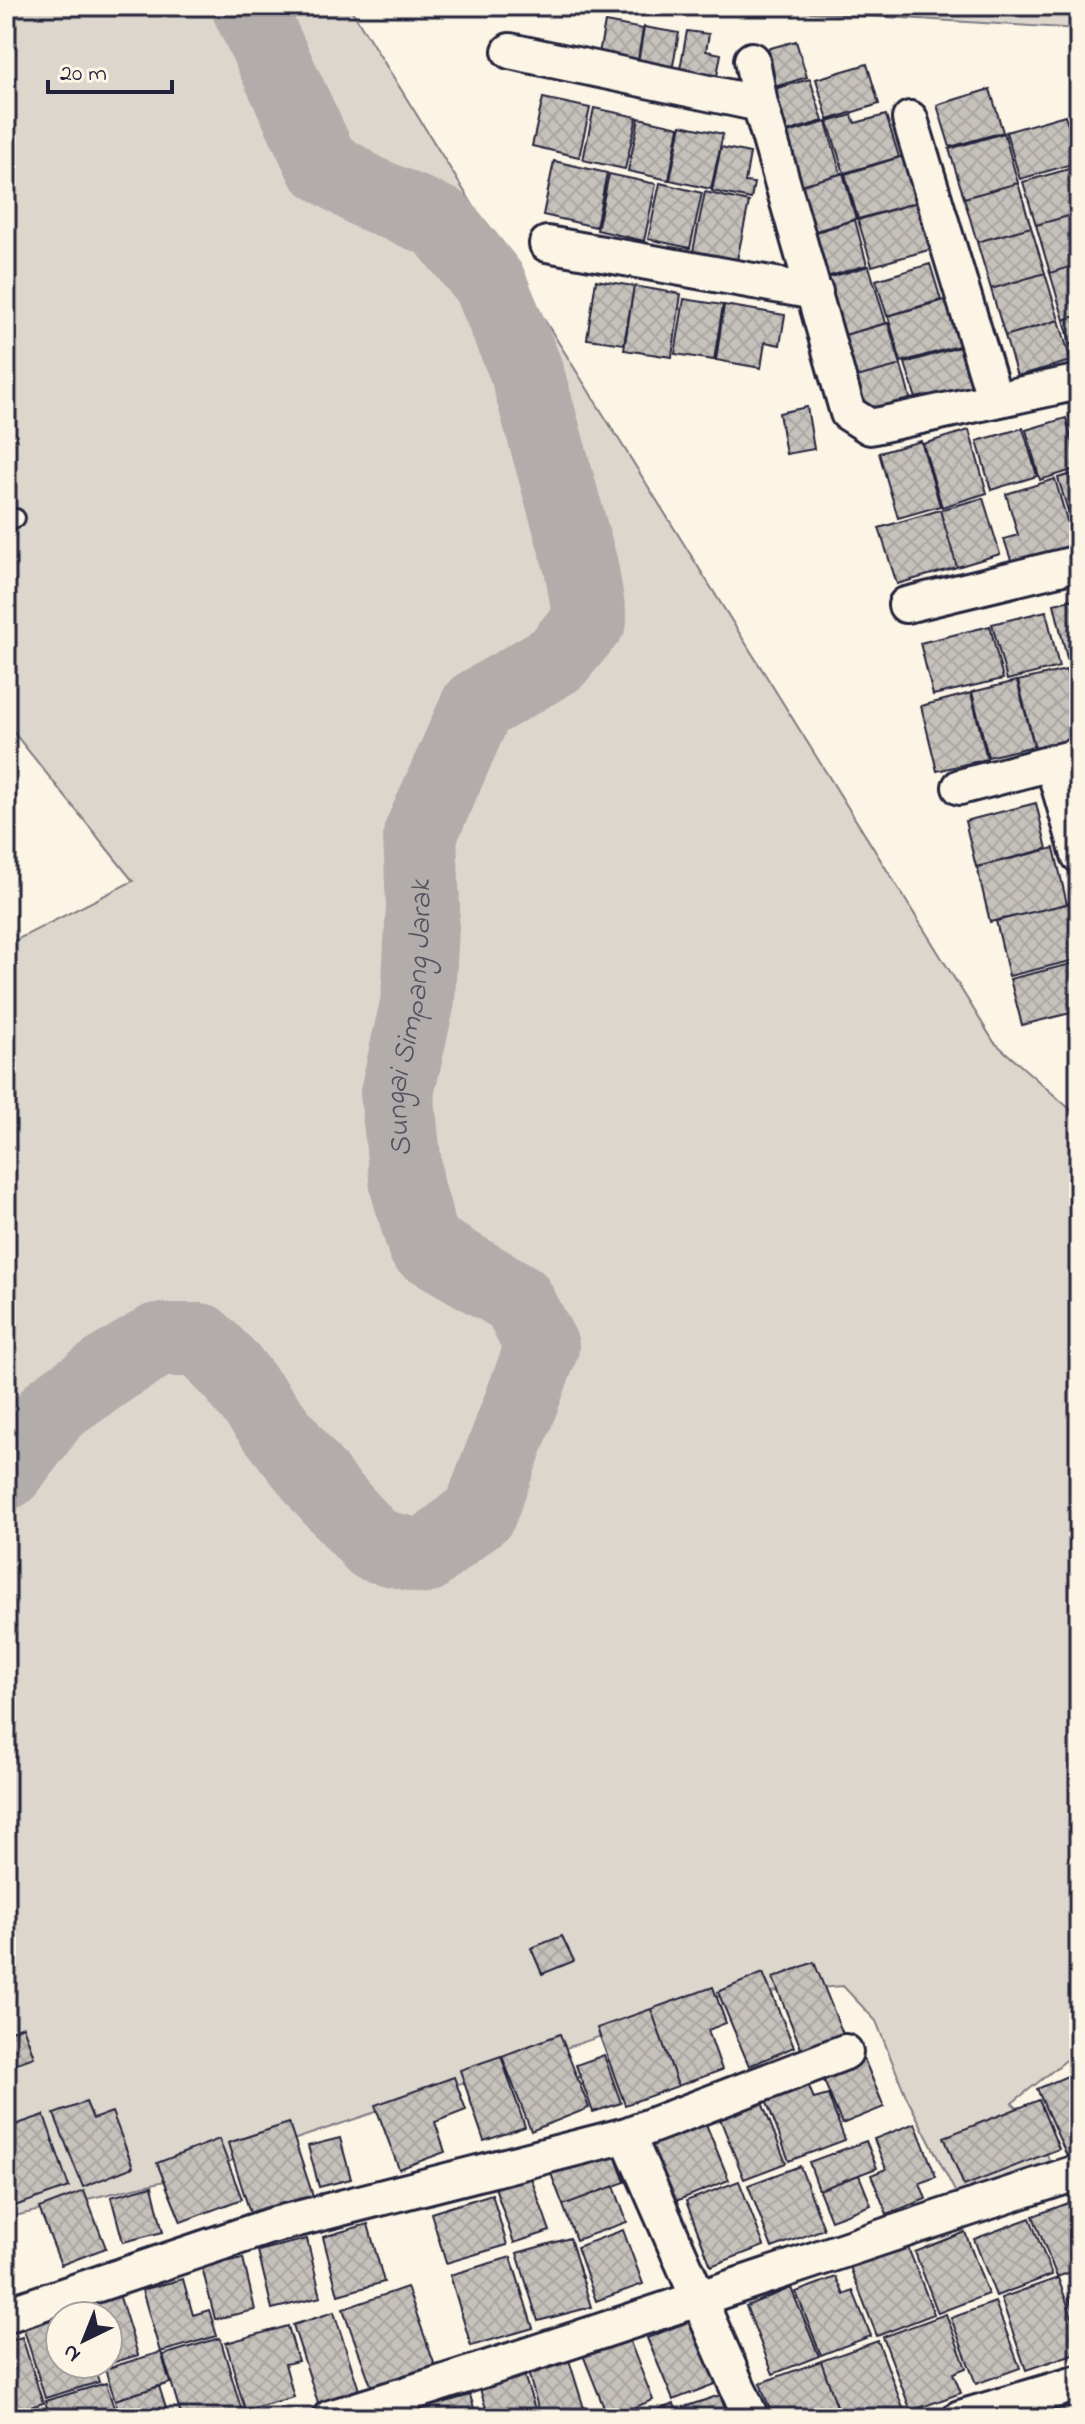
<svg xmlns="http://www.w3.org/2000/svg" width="1085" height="2424" viewBox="0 0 1085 2424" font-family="'Indie Flower',sans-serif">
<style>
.grass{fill:#dcd6cc;stroke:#7f7c84;stroke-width:2}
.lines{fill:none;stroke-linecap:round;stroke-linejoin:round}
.river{stroke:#b2adab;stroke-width:74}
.building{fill:url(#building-cross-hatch);stroke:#22223b;stroke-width:2}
.service-casing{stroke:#22223b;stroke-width:22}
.minor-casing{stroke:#22223b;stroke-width:40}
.service{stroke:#fcf5e5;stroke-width:16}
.minor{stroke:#fcf5e5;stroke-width:34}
.labels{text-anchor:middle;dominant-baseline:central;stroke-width:6;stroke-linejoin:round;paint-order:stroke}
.water-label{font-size:30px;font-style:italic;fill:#545362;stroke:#fcf5e5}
</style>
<defs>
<pattern id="building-cross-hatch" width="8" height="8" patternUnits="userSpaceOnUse" patternTransform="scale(2)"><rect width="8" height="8" fill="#c6c1bb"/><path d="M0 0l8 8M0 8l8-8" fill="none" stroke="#aaa6a2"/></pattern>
</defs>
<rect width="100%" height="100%" fill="#fcf5e5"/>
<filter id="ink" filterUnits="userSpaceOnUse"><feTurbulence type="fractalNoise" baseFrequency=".0125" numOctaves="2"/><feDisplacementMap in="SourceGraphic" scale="16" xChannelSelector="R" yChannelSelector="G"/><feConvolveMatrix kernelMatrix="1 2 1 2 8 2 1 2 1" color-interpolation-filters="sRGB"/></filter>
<g filter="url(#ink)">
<path class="grass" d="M6 6H349L994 1042 1079 1117V2050L1012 2103 1036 2126 1057 2180 961 2203 906 2096 876 2021 843 1986 720 1996 186 2176 6 2218V945L133 881 6 723Z
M711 6H1079V29Z"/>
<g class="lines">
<path class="river" id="s1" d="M6 1473 54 1409 114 1367 158 1340H200L231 1371 324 1490 374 1545 424 1557 480 1512 542 1347 517 1299 424 1245 407 1186 397 1093 418 1000 423 907 420 835 477 706 557 659 590 619 581 566 527 373 490 284 441 223 367 192 322 164 248 6"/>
</g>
<path class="building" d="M605 22 643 29 636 71 597 64Z
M644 27 679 33 671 76 637 69Z
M687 31 709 34 706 51 721 54 715 87 678 80Z
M796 41 807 77 768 89 756 52Z
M867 64 879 104 828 120 816 79Z
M810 79 823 121 780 134 767 91Z
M990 89 1003 132 950 147 937 105Z
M543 98 590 108 579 157 532 146Z
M594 108 637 117 625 169 583 160Z
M852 115 855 123 886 115 899 157 844 173 828 122Z
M1065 115 1079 162 1020 179 1006 132Z
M639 118 679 127 669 180 628 171Z
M826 122 841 174 797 186 781 135Z
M681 125 723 134 711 189 670 180Z
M1004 133 1018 183 964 198 949 149Z
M721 147 750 153 745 182 754 183 751 199 712 191Z
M907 155 921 201 858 219 845 174Z
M554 161 607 173 596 227 543 215Z
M1079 166V213L1036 225 1023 182Z
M843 173 856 219 809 233 795 187Z
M609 174 656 184 644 241 597 230Z
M660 183 702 193 690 248 648 239Z
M1018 183 1031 227 977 242 964 198Z
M705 192 749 202 737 260 693 251Z
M918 202 932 249 872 266 858 220Z
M1079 213V264L1050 273 1036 225Z
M855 220 867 265 823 278 810 234Z
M1031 227 1045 273 991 289 977 242Z
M930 264 941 300 887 316 876 280Z
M1079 264V315L1064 320 1050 273Z
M869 266 886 323 841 336 824 279Z
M1045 273 1059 320 1005 336 991 289Z
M596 280 634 286 624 344 587 339Z
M634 286 681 294 672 357 624 350Z
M684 299 723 305 714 360 675 354Z
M948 299 962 345 901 362 888 316Z
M724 305 785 315 780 345 765 342 761 368 716 360Z
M1079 315V358L1075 360 1064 320Z
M1059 320 1071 361 1017 376 1005 336Z
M888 323 901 365 853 378 841 336Z
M959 347 971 387 917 402 905 363Z
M901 365 911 401 864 415 853 378Z
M807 407 814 449 786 454 779 413Z
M1079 413V446L1070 415Z
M1066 418 1079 468 1040 480 1026 430Z
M1023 428 1037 476 991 490 977 441Z
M969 430 987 493 942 507 923 444Z
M921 441 940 506 898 518 879 453Z
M1079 472V547L1058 478Z
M1055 479 1075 548 1013 566 1004 539 1018 535 1006 494Z
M983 498 1000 554 957 567 940 510Z
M940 510 957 567 897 584 879 528Z
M1079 598V665L1069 667 1054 604Z
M1046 611 1059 667 1007 680 992 624Z
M990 626 1003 679 933 695 920 643Z
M1079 665V705L1070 668Z
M1066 670 1079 722V738L1035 748 1018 681Z
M1017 681 1034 746 988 757 972 692Z
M971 693 987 759 937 771 921 706Z
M1036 803 1047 849 976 867 965 821Z
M1054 848 1067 904 990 922 977 867Z
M1070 903 1079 941V959L1009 976 996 921Z
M1079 962V1011L1022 1025 1010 979Z
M562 1936 574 1961 542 1974 531 1948Z
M814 1962 843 2034 802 2051 773 1978Z
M763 1973 794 2047 749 2066 718 1992Z
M713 1987 726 2023 708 2030 722 2070 678 2086 651 2009Z
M651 2009 678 2086 625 2105 597 2028Z
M23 2026 34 2057 6 2067V2033Z
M560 2034 589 2108 531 2131 502 2056Z
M862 2054 884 2107 842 2124 820 2071Z
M604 2055 621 2103 593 2112 576 2065Z
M501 2056 525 2127 484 2141 460 2070Z
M1079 2071V2151L1067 2156 1037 2089Z
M805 2076 814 2099 828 2095 845 2140 789 2161 763 2092Z
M454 2077 466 2110 435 2122 445 2152 399 2169 375 2105Z
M757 2090 786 2163 744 2179 715 2106Z
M1039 2100 1059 2149 964 2186 944 2137Z
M86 2102 93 2119 112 2112 133 2167 83 2187 54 2114Z
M44 2115 69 2187 15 2206 6 2180V2128Z
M703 2117 729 2180 671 2203 645 2140Z
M289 2123 314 2199 252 2219 228 2143Z
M915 2123 936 2177 920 2183 926 2199 887 2214 871 2175 886 2169 874 2139Z
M340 2138 351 2179 319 2187 308 2146Z
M219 2139 242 2199 181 2222 157 2163Z
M866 2141 877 2168 819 2190 809 2162Z
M612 2148 625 2182 563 2205 550 2171Z
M800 2166 824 2229 772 2248 748 2185Z
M530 2175 550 2231 514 2243 495 2187Z
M859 2175 871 2205 831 2220 819 2190Z
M739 2181 764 2246 711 2266 686 2201Z
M152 2186 163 2232 123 2242 111 2197Z
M614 2186 627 2222 576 2240 563 2205Z
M84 2191 106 2248 61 2265 39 2208Z
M492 2194 507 2245 446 2263 431 2213Z
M1071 2202 1079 2223V2269L1057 2277 1033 2216Z
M1030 2218 1052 2275 996 2296 974 2239Z
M368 2224 384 2282 338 2295 323 2237Z
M623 2230 643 2284 596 2301 577 2247Z
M965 2232 988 2294 938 2313 915 2252Z
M570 2238 591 2307 538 2321 517 2253Z
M307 2239 321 2297 272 2309 258 2251Z
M907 2245 934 2314 877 2336 850 2267Z
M511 2257 533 2328 471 2346 450 2275Z
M243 2258 255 2310 215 2319 202 2267Z
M836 2277 844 2295 853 2291 871 2336 821 2355 796 2292Z
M1058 2278 1079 2336V2352L1026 2370 1001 2298Z
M183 2279 193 2315 209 2310 217 2336 160 2352 142 2290Z
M407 2287 435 2366 372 2388 343 2309Z
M791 2288 819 2356 773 2374 746 2306Z
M119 2294 138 2355 108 2364V2316H81L78 2306Z
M1079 2294V2328L1069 2297Z
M995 2302 1020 2368 976 2384 951 2318Z
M75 2306 78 2316H60V2364H93L99 2382 45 2398 22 2323Z
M334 2312 359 2390 318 2403 293 2325Z
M946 2314 966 2368 953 2373 961 2393 911 2411 883 2337Z
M695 2319 720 2382 673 2400 647 2338Z
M288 2326 298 2361 285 2364 294 2397 245 2410 226 2343Z
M22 2337 43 2403 6 2415V2342Z
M628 2337 653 2400 608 2418 583 2355Z
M220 2338 244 2418H182L163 2355Z
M878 2341 904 2411 885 2418H841L821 2361Z
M161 2352 170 2383 115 2400 105 2369Z
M569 2360 587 2418H541L528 2372Z
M821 2361 841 2418H773L760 2383Z
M524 2375 538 2418H489L480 2389Z
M106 2383 116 2414 101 2418H50L45 2401Z
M159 2386 169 2418H120L115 2400Z
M470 2395 477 2418H417L415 2411Z
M720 2395 728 2418H687L684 2407Z
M1076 2403 1079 2418H1026V2417Z
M674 2404 680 2418H634Z
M415 2411 417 2418H394Z"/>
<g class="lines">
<defs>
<path id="service" d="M6 522 16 518"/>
<path id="minor" d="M510 51 760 104
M752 60 760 104 848 413 870 427 1079 382
M910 119 995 400
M547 244 815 292
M906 605 1079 563
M1052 762 1079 855
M960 787 1079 756
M627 2135 751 2418
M6 2315 270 2226 627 2135 845 2052
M330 2418C581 2341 829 2253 1079 2172
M960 2418 1079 2383"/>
</defs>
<use href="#service" class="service-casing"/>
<use href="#minor" class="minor-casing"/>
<use href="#service" class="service"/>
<use href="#minor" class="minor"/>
</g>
</g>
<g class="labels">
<g class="water-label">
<text stroke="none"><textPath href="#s1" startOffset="1208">Sungai Simpang Jarak</textPath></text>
</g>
</g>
<rect width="1085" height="2424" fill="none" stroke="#fcf5e5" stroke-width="32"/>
<rect x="16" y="16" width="1053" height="2392" fill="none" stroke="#22223b" stroke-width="3" filter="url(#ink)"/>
<g transform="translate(84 2340) rotate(223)"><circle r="38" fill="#fcf5e5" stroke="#a5a1a1" stroke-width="2"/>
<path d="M0-6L14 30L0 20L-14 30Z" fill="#22223b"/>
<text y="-12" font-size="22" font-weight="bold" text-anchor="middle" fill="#22223b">N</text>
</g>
<path d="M48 80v12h124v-12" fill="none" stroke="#22223b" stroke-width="4"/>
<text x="60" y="80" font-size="24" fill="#22223b" stroke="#fcf5e5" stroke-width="6" paint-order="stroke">20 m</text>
</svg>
